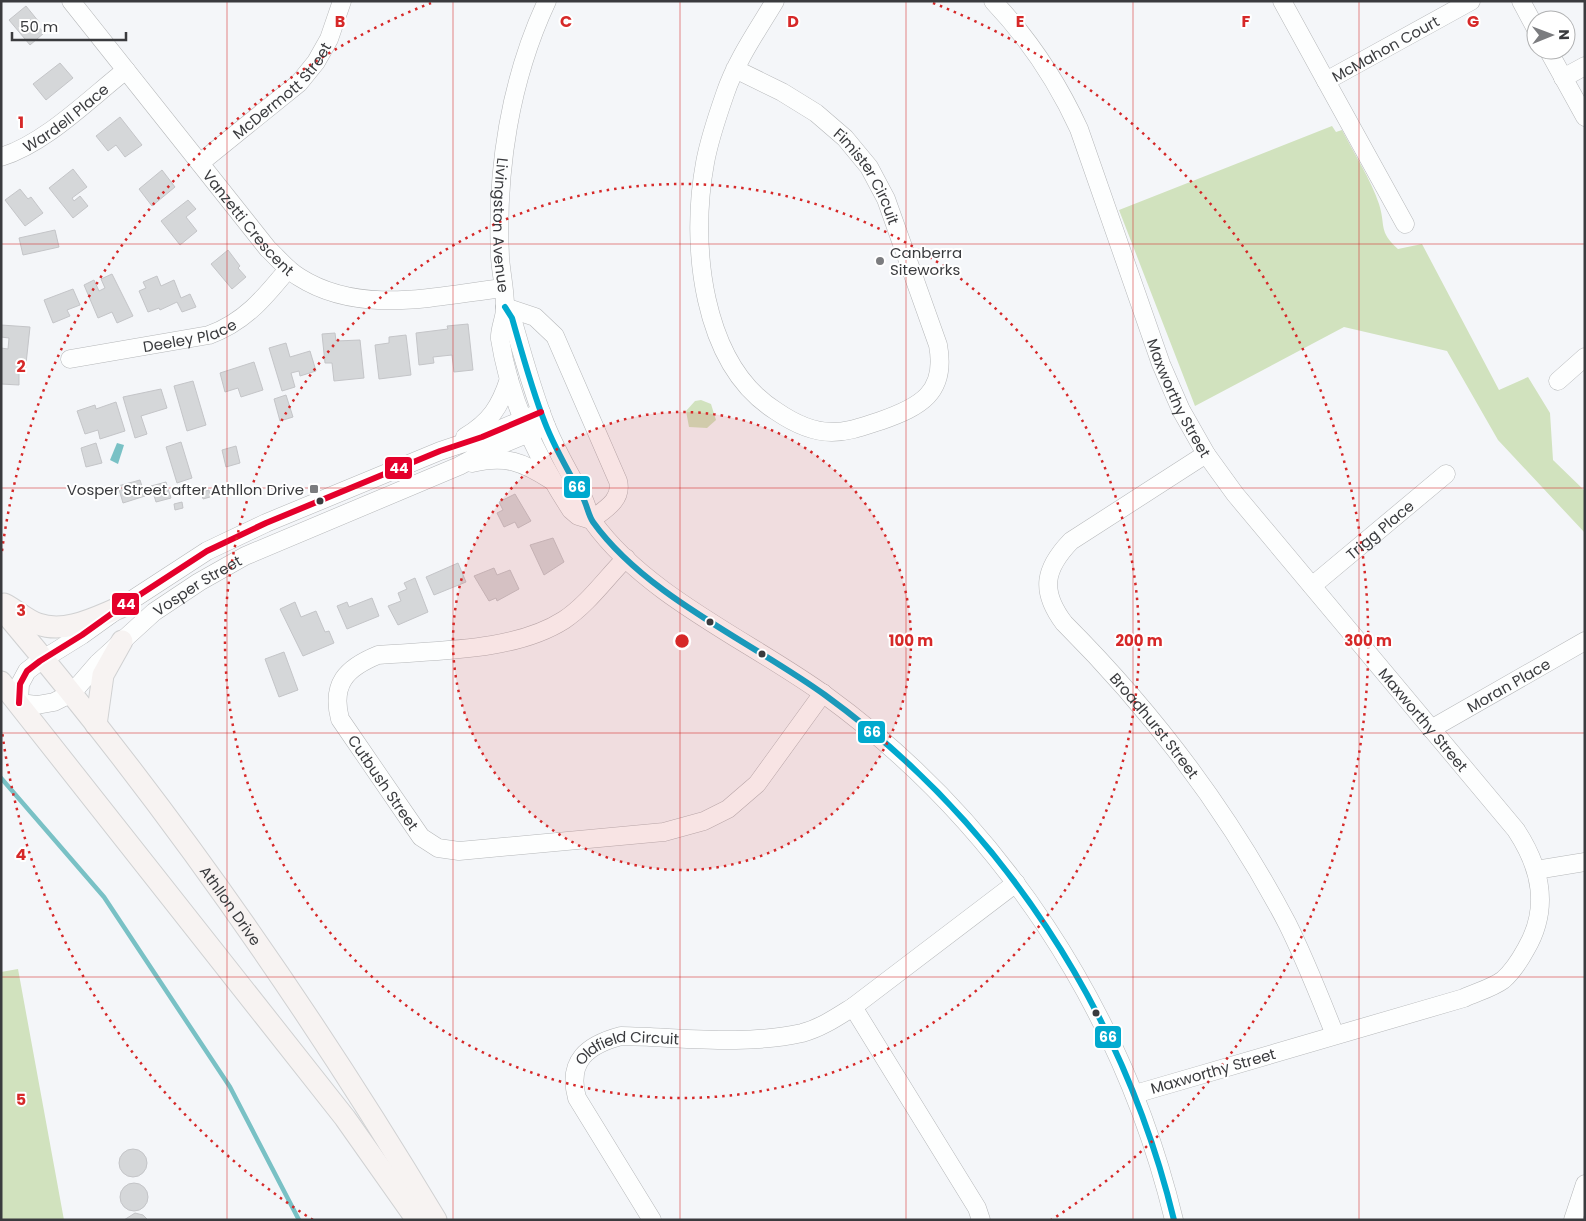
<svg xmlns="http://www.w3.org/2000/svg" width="1586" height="1221" viewBox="0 0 1586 1221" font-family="Poppins,sans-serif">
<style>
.green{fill:#d1e2be}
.water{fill:#79c1c5}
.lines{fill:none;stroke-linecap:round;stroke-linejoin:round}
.stream{stroke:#79c1c5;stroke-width:4.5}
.building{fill:#d5d7d9;stroke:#c4c5c8}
.minor-casing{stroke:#b5b7b9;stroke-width:19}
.major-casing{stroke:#d0d1d2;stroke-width:23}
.minor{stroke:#fdfefe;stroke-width:18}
.major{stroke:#f7f3f2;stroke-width:21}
.bus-1-casing{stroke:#fff;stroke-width:10}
.bus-2-casing{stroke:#fff;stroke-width:10}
.bus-1{stroke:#00a9ce;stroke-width:6}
.bus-2{stroke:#e4002b;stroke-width:6}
.grid{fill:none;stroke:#d62828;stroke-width:1;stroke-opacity:0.55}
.ring{fill:none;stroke:#d62828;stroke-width:2.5;stroke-dasharray:2.5 5}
.poi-dot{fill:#7b7c7f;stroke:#fff;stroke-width:2}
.bus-dot{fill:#3a3b3e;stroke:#fff;stroke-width:2}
.labels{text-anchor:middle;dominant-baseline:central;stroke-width:4;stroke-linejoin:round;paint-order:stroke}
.street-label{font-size:15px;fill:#3a3b3e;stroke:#fff}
.poi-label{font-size:15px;fill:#3a3b3e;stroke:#fff;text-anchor:start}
.grid-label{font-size:16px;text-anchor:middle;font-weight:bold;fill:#d62828;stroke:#fff;stroke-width:4;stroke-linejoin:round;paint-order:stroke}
.centre{fill:#d62828;stroke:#fff;stroke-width:2.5}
.ring-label{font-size:15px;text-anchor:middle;font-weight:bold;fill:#d62828;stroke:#fff;stroke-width:4;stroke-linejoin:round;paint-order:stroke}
.line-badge{stroke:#fff;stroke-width:2}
.badge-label{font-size:14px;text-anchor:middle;font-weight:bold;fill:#fff}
</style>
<rect width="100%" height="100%" fill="#f4f6f9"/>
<path class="green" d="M1332 126 1336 132 1342 130C1354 153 1371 180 1379 204 1386 226 1378 231 1398 249L1422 244 1499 390 1528 377 1550 413 1553 460 1585 491V533L1498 440 1447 351 1344 327 1195 406 1119 210Z
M701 400 711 404 716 420 707 428 689 427 686 411 695 401Z
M18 969 64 1220H1V972Z"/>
<path class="water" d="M117 443 124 445 118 464 110 460Z"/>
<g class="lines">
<path class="stream" d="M1 778 104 897 230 1087 299 1220"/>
</g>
<path class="building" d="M26 6 39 22 36 24 44 33 30 45 9 20Z
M60 63 73 78 46 100 33 84Z
M120 117 142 145 125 157 116 145 108 151 96 136Z
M73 169 87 187 72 198 74 201 80 196 88 206 73 218 49 188Z
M162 170 175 187 152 206 139 189Z
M20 189 28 199 31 197 43 213 25 226 5 200Z
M188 200 196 209 186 217 197 231 180 245 161 221Z
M55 230 59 247 23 255 19 238Z
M228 250 240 266 238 268 246 277 232 289 211 264Z
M112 274 133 316 117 323 112 312 98 318 84 285 94 280 99 291 105 288 101 279Z
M157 276 161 286 174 280 181 298 190 294 196 307 182 312 177 302 160 310 159 308 148 312 139 291 146 288 143 282Z
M73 289 80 305 67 310 70 316 53 323 44 300Z
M468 324 473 370 454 372 452 355 433 357 434 363 419 365 416 333 448 329 447 326Z
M1 325 30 327 25 373 19 372V385L1 384V348L8 349 9 338 1 337Z
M335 333 336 341 360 340 364 378 334 381 332 363H325L322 334Z
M406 335 411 375 379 379 375 345 389 343V337Z
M286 343 290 357 310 351 316 371 300 376 299 371 291 373 295 387 282 391 269 348Z
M254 362 263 390 241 397 238 388 225 392 220 373Z
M193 381 206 425 187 431 174 386Z
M161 389 167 408 141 416 147 434 135 438 123 397Z
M286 395 293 417 280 421 274 399Z
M116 402 125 431 100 439 98 430 85 434 77 411 95 405 96 409Z
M181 442 192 478 177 483 166 447Z
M96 443 102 463 86 467 81 448Z
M236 446 240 463 226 467 222 450Z
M140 480 145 496 123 503 118 486Z
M166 482 171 498 156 502 151 486Z
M209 490 210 497 203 499 201 492Z
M515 494 531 521 518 528 515 522 504 527 497 513 503 510 499 502Z
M182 502 183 508 175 510 174 504Z
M553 538 564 562 544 575 530 545Z
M458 563 466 582 434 595 426 577Z
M494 568 497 575 510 570 519 589 497 601 496 598 489 601 474 576Z
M415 578 428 612 398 625 388 606 401 601 398 593 407 589 404 583Z
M372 598 379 616 347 629 337 606 347 602 349 607Z
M295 602 301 617 316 611 325 632 329 631 334 643 303 656 280 609Z
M284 652 298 690 279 697 265 659Z
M119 1163a14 14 0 1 1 28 0a14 14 0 1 1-28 0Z
M120 1197a14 14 0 1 1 28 0a14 14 0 1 1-28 0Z
M135 1213 143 1215 148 1220H124Z"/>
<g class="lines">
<defs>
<g id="minor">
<path id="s1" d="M71 1 268 249C278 258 287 270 299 277 360 316 436 296 503 288"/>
<path id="s2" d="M547 1C510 80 496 170 500 257 501 273 505 289 505 306 506 317 499 328 500 339 510 402 537 458 571 510L578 516 591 520"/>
<path id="s3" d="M993 1C1029 39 1057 81 1079 129L1161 364 1181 410 1206 454 1235 494 1516 830C1541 868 1550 908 1526 949 1520 960 1512 972 1503 980 1492 988 1477 992 1464 998L1135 1094"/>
<path d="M1282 1 1326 81"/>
<path d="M1521 1 1536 29"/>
<path d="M1548 50 1585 117"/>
<path id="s4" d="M735 69 782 92 816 113 845 138 869 167 886 199 938 345C947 393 920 407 880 421 864 426 849 432 832 432 812 432 792 422 776 411 701 364 690 243 705 163 709 140 717 117 725 94 736 61 757 31 775 1"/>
<path d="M1563 78 1585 66"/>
<path id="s5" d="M1 157C46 143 89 99 126 70"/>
<path id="s6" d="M200 163 299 83 316 62 329 39 342 1"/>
<path id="s7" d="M1405 224 1326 81 1471 1"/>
<path d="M505 307 512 318C522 353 532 390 545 423 555 449 569 472 582 496 587 504 588 515 593 522 646 596 752 642 825 695 1000 822 1123 1010 1174 1220"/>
<path d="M505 307 535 317 555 336 618 481C623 500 604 510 591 520"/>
<path id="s8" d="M70 359 209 335C245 322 265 297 288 269"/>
<path d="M1558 381 1585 357"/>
<path id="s9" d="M541 412 482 437 440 451 266 523 207 551 121 607 82 635 40 661 27 671 20 684 19 703 37 705 54 702 72 693 98 663 154 612 199 582 245 556 459 466 493 448 546 426"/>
<path d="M465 437C490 422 500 407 509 379"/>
<path id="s10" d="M1206 454 1071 541C1044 569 1040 591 1064 623 1153 712 1228 811 1287 923 1305 959 1320 997 1335 1035"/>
<path d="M472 463C506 455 523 462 551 480"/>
<path id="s11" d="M626 558C606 578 588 604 564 620 514 652 436 650 378 655 346 668 331 684 340 719L421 837 438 848 459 851 664 832 704 821 728 809 757 784 823 693"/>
<path id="s12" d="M1312 586 1446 474"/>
<path id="s13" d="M1431 729 1585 641"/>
<path d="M1536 870 1585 862"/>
<path d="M853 1007 977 1208 981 1220"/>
<path id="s14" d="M652 1220 577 1098C567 1061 587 1045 621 1036 680 1037 744 1046 802 1033 821 1028 837 1017 853 1007L1016 883"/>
<path d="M1573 1220 1585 1184"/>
</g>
<g id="major">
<path d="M4 604C15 609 26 620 38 624 66 634 96 617 121 607"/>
<path id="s15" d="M1 608C163 799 307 1005 436 1220"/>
<path d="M1 682 345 1118 417 1220"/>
<path d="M96 725 103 675 122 641"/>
</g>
</defs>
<use href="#minor" class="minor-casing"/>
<use href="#major" class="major-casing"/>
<use href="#minor" class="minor"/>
<use href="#major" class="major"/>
<defs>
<path id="bus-1" d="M505 307 512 318C522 353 532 390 545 423 555 449 569 472 582 496 587 504 588 515 593 522 646 596 752 642 825 695 1000 822 1123 1010 1174 1220"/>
<path id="bus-2" d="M19 703 20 684 27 671 40 661 82 635 121 607 207 551 266 523 440 451 482 437 541 412"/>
</defs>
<use href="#bus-1" class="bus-1-casing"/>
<use href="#bus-2" class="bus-2-casing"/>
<use href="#bus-1" class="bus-1"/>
<use href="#bus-2" class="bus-2"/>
</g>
<path class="grid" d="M227 1V1220M453 1V1220M680 1V1220M906 1V1220M1133 1V1220M1359 1V1220M1 244H1585M1 488H1585M1 733H1585M1 977H1585"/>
<circle cx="682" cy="641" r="229" fill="#d62828" fill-opacity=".12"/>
<g class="ring">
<circle cx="682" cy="641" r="229"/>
<circle cx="682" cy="641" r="457"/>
<path d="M313 1220A686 686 0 0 1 2 731M2 551A686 686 0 0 1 431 3M933 3A686 686 0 0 1 1051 1220"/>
</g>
<g class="poi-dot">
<circle cx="880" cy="261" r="5"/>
<rect x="309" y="484" width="10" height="10" rx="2.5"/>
</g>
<g class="bus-dot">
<circle cx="320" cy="501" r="4.5"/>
<circle cx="710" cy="622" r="4.5"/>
<circle cx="762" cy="654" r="4.5"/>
<circle cx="1096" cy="1013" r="4.5"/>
</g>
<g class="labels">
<g class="street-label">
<text stroke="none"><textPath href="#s7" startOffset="231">McMahon Court</textPath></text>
<text stroke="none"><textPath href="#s6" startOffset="110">McDermott Street</textPath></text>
<text stroke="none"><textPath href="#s5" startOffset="76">Wardell Place</textPath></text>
<text stroke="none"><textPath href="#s4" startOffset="175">Fimister Circuit</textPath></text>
<text stroke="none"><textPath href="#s1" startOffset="284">Vanzetti Crescent</textPath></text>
<text stroke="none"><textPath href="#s2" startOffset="231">Livingston Avenue</textPath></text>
<text stroke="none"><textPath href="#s8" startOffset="122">Deeley Place</textPath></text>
<text stroke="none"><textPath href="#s3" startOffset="442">Maxworthy Street</textPath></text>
<text stroke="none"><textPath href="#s12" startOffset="88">Trigg Place</textPath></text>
<text stroke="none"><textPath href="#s9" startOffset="834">Vosper Street</textPath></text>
<text stroke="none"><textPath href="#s13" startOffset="89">Moran Place</textPath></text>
<text stroke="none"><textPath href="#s3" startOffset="848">Maxworthy Street</textPath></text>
<text stroke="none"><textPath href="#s10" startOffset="390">Broadhurst Street</textPath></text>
<text stroke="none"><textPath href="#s11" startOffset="440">Cutbush Street</textPath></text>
<text stroke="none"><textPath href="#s15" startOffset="376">Athllon Drive</textPath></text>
<text stroke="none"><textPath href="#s14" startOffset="234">Oldfield Circuit</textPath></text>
<text transform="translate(1213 1071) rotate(-16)">Maxworthy Street</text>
</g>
<g class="poi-label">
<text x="890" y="252">Canberra<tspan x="890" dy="17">Siteworks</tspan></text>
<text x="304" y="489" text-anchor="end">Vosper Street after Athllon Drive</text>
</g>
</g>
<g class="grid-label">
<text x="340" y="27">B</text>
<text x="566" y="27">C</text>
<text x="793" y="27">D</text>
<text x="1020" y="27">E</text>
<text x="1246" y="27">F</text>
<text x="1473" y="27">G</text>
<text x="21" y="128">1</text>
<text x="21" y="372">2</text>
<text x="21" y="616">3</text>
<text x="21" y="860">4</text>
<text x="21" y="1105">5</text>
</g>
<circle cx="682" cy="641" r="8" class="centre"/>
<g class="ring-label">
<text x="911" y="646">100 m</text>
<text x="1139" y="646">200 m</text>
<text x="1368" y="646">300 m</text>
</g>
<g class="line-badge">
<rect x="384" y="456" width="29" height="24" rx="5" fill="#e4002b"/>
<rect x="563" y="475" width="28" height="24" rx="5" fill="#00a9ce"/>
<rect x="111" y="592" width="29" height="24" rx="5" fill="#e4002b"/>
<rect x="857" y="720" width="29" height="24" rx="5" fill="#00a9ce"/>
<rect x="1094" y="1025" width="28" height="24" rx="5" fill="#00a9ce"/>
</g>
<g class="badge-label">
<text x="399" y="473">44</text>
<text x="577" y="492">66</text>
<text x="126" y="609">44</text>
<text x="872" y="737">66</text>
<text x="1108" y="1042">66</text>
</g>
<rect width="1586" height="1221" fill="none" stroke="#3a3b3e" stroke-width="5"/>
<g transform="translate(1551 35) rotate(89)"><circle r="24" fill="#ffffff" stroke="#b0b1b2"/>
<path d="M0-4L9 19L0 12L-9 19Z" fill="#7b7c7f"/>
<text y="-8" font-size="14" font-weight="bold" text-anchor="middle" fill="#3a3b3e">N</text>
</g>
<path d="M12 32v8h114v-8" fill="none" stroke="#3a3b3e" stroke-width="2.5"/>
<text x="20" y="32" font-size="15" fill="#3a3b3e" stroke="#ffffff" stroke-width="4" paint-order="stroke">50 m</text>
</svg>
